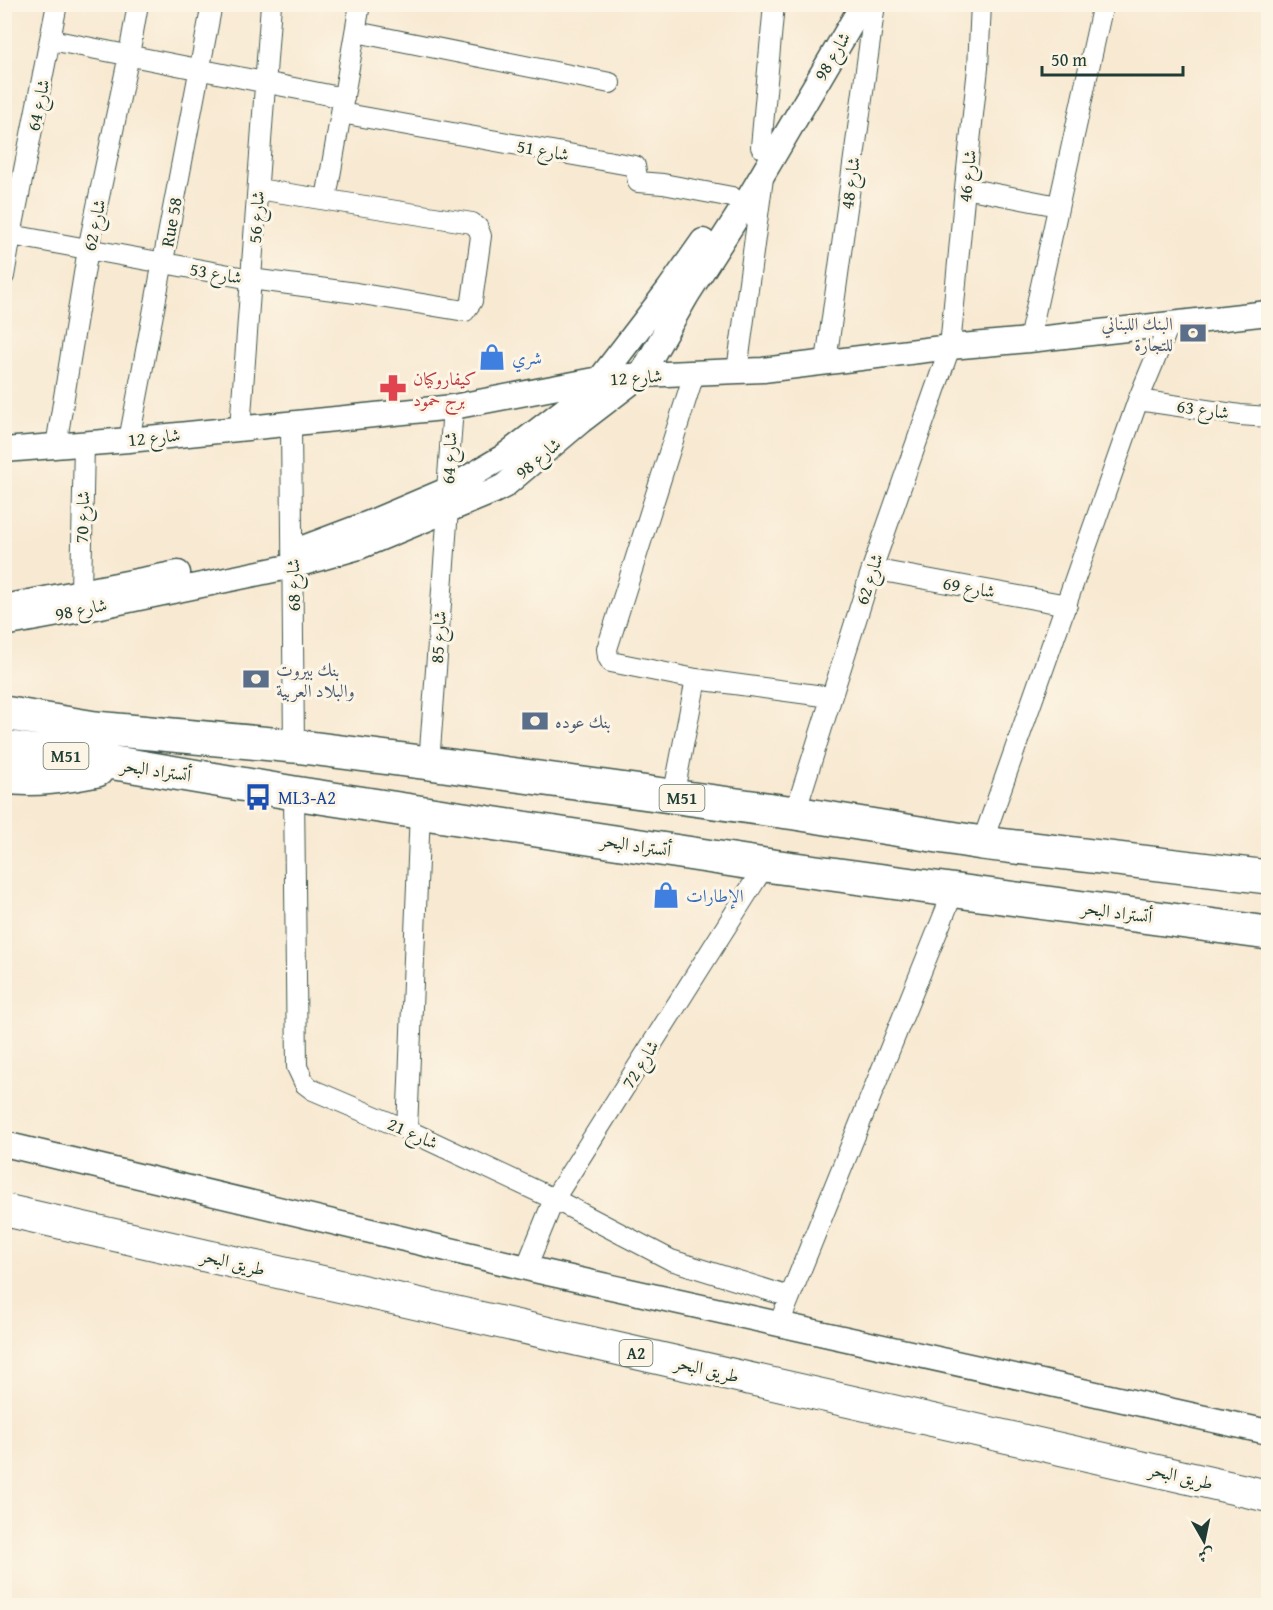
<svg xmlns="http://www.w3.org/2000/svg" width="1273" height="1610" viewBox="0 0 1273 1610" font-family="'Gentium Book Plus',Amiri,serif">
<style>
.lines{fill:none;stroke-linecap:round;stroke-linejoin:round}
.minor-casing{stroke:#40574c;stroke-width:22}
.tertiary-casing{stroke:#40574c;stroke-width:27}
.trunk-casing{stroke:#40574c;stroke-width:34}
.motorway-casing{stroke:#40574c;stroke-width:36}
.minor{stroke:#fff;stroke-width:20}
.tertiary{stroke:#fff;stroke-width:24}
.trunk{stroke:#fff;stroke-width:32}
.motorway{stroke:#fff;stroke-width:33}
.labels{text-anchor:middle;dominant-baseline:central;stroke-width:6;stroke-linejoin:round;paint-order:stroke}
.shield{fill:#fcf5e5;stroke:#617469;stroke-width:1.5}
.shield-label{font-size:16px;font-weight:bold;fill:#1f3d34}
.street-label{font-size:18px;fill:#1f3d34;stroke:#fcf5e5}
.service-label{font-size:18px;fill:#4e5e75;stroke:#fcf5e5;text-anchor:start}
.shop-label{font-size:18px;fill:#366cbe;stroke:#fcf5e5;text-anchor:start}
.health-label{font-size:18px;fill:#be3a42;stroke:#fcf5e5;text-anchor:start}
.transit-label{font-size:18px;fill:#164399;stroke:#fcf5e5;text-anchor:start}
</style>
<rect width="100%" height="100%" fill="#fcf5e5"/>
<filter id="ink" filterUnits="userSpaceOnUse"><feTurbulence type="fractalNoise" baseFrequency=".0167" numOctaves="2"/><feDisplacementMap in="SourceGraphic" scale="12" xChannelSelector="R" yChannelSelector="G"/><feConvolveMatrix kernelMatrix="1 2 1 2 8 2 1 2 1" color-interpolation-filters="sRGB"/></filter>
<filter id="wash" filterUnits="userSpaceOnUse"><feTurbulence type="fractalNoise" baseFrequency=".008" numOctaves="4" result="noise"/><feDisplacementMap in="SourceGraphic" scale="24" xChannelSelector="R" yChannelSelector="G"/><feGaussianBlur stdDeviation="1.35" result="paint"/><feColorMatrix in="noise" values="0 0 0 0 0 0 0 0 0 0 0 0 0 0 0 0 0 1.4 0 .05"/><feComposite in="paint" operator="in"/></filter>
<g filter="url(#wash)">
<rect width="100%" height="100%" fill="#f8e9d2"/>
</g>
<g filter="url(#ink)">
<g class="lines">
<defs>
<path id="minor" d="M356 32 610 83
M51 40 344 98
M341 113 635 166 638 182 663 184 732 197
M761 147 774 4
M965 188 1058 206
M326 199 360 4
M4 235H11L251 279 356 293 465 311 472 301 481 236 478 228 472 223 258 189
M4 276 11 235 57 4
M1029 340 1103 4
M826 362 875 4
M737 371 763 178
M694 374 607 649 608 657 611 662 696 679 831 697
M1138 400 1240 415 1268 417
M291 424 294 746
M240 429 271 4
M129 440 212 4
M56 446 88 249 129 55 138 4
M872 569 1067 605
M81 591 84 443
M429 763 448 510 447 490 453 407
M294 793 297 1067 305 1084 313 1090 407 1130 554 1199 671 1260 790 1297
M673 797 696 679
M795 813 872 569 950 347 965 188 978 68 981 4
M982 843 1138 400 1170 323
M407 1130 420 811
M526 1268 554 1199 765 865
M779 1324 954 890"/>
<path id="tertiary" d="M4 450 129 440 453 407 600 379 641 375 763 370 950 347 1029 340 1268 313
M306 547 367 524 447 490 503 457 567 408 600 379 669 289 703 241
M4 607 178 573
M4 624 86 609 293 566 359 547 492 492 504 486 581 421 641 375 687 295 744 206 863 4
M4 1144 539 1271 1268 1432"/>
<path id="trunk" d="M4 1210 1268 1496"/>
<path id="motorway" d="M4 713 95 728 294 746 429 763 795 813 982 843 1268 877
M4 747 128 765 294 793 765 865 1268 933
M4 777C36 781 66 776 97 770"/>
</defs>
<use href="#minor" class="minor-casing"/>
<use href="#tertiary" class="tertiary-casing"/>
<use href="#trunk" class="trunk-casing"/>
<use href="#motorway" class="motorway-casing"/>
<use href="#minor" class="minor"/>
<use href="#tertiary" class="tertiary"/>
<use href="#trunk" class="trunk"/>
<use href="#motorway" class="motorway"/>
</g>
</g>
<defs>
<symbol id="bank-bare" viewBox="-9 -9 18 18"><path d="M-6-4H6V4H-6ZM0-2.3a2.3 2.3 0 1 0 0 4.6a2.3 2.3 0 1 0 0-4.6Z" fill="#5c6f8a" stroke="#fcf5e5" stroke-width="2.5" paint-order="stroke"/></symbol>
<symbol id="shop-bare" viewBox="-9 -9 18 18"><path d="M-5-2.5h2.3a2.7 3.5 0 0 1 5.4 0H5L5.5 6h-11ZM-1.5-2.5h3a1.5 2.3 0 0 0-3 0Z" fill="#3f7fe0" stroke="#fcf5e5" stroke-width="2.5" paint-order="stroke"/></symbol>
<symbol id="pharmacy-bare" viewBox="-9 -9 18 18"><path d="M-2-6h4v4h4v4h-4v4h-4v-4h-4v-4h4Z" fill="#e0444e" stroke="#fcf5e5" stroke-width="2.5" paint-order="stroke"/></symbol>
<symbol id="bus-bare" viewBox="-9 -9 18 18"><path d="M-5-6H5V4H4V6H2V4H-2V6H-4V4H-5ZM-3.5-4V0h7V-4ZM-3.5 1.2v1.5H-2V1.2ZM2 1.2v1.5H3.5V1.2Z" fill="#1a4fb4" stroke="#fcf5e5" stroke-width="2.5" paint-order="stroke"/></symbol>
</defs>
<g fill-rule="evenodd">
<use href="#bank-bare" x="1174" y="314" width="38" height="38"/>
<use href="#shop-bare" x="473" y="338" width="38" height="38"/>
<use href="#pharmacy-bare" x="374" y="369" width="38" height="38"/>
<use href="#bank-bare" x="237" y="660" width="38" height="38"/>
<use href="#bank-bare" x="516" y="702" width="38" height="38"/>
<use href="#bus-bare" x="239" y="778" width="38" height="38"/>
<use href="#shop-bare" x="647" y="876" width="38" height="38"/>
</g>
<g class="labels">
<g class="shield">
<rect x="43.5" y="743" width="45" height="26" rx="4.5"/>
<rect x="659.5" y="785" width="45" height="26" rx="4.5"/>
<rect x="619.5" y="1340" width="33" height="26" rx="4.5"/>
</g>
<g class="shield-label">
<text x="66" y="756">M51</text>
<text x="682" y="798">M51</text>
<text x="636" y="1353">A2</text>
</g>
<g class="street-label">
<text transform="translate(832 56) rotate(-59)">شارع 98</text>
<text transform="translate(38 105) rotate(-78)">شارع 64</text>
<text transform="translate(543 150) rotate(10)">شارع 51</text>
<text transform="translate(967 176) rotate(-84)">شارع 46</text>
<text transform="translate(850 183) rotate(-82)">شارع 48</text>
<text transform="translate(256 217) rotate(-86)">شارع 56</text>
<text transform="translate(171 222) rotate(-80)">Rue 58</text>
<text transform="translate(94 225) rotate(-78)">شارع 62</text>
<text transform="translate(216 273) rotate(10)">شارع 53</text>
<text transform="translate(636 377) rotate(-4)">شارع 12</text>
<text transform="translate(1203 409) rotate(8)">شارع 63</text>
<text transform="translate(154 437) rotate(-6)">شارع 12</text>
<text transform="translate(449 458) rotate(-87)">شارع 64</text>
<text transform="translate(538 458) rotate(-40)">شارع 98</text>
<text transform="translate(82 517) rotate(-88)">شارع 70</text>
<text transform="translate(869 579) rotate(-72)">شارع 62</text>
<text transform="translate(293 585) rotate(-91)">شارع 68</text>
<text transform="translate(969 587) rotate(10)">شارع 69</text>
<text transform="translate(81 609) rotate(-11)">شارع 98</text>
<text transform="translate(438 637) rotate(-86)">شارع 85</text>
<text transform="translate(156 770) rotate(9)">أتستراد البحر</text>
<text transform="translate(636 845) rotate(9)">أتستراد البحر</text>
<text transform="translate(1117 912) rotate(8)">أتستراد البحر</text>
<text transform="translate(640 1064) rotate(-58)">شارع 72</text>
<text transform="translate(413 1133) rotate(24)">شارع 21</text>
<text transform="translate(233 1262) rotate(13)">طريق البحر</text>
<text transform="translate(707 1369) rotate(13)">طريق البحر</text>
<text transform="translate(1181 1476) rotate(13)">طريق البحر</text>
</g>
<g class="service-label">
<text x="1173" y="323" text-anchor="end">البنك اللبناني<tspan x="1173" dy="21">للتجارة</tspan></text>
<text x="276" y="669">بنك بيروت<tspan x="276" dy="21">والبلاد العربية</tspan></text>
<text x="555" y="721">بنك عوده</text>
</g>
<g class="shop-label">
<text x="512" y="357">شري</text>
<text x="686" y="895">الإطارات</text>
</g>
<g class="health-label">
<text x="413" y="378">كيفاروكيان<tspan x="413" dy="21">برج حمود</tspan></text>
</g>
<g class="transit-label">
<text x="278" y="797">ML3-A2</text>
</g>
</g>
<rect width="1273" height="1610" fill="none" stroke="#fcf5e5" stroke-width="24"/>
<g transform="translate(1204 1541) rotate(171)" stroke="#fcf5e5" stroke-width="4.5" paint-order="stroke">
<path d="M0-4.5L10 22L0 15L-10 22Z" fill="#1f3d34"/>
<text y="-9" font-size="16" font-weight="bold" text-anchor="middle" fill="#1f3d34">ش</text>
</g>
<path d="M1042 66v9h141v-9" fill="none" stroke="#1f3d34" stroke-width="3"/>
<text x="1051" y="66" font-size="18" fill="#1f3d34" stroke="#fcf5e5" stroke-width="4.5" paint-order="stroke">50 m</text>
</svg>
